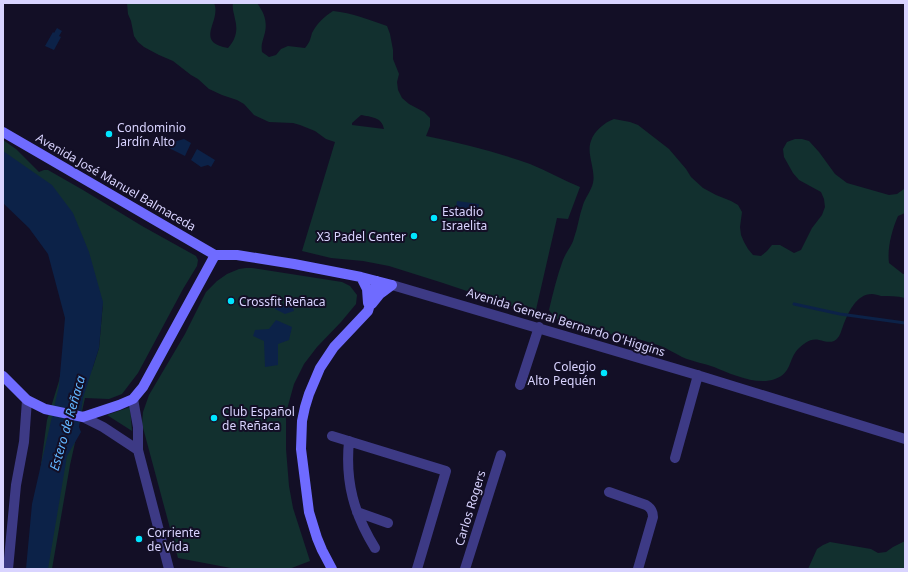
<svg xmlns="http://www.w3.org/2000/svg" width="908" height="572" viewBox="0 0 908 572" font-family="'Noto Sans',sans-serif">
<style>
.green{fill:#12302f;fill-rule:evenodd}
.water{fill:#0c2248}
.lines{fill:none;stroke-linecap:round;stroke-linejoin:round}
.stream{stroke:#0c2248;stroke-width:3}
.street{stroke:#3d3a85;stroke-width:10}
.secondary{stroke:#6f6bff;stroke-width:10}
.poi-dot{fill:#00e5ff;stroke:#130f26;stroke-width:1.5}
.labels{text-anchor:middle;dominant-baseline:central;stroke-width:4;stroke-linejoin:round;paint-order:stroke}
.poi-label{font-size:12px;fill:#d9d4ff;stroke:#130f26;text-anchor:start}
.street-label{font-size:12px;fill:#d9d4ff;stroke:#130f26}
.water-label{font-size:13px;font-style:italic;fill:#62b6ff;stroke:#130f26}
</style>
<rect width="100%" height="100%" fill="#130f26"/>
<path class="green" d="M127 3H214C222 21 193 42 228 48 236 39 238 30 235 19 234 13 232 9 233 3H257C265 14 268 23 264 36 262 43 261 45 262 52L269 57 276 55 281 49 288 46 305 48C310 42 310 40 312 33 317 23 324 17 333 11 352 13 370 20 387 26L390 34 393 50V59L399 74 397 82 398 90 402 98 409 104 424 112 430 118V126L426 136C461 143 496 152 530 164 547 171 563 180 580 187L568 219 557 218 535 314 443 283 389 266 363 261 331 258 302 251 335 142 326 139 315 131 300 125 293 123 269 122 254 115 244 104 237 100 222 95 209 89 198 79 191 75 173 61 159 55 144 47 138 42 134 36 131 21 128 14ZM361 115C371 117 382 117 384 129L352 125V123Z
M614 119 630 122 638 125 669 149 686 169 691 177 703 188 716 195 731 201 738 205 742 212 740 227 741 235 744 242 748 249 753 255 761 256 767 251 772 245H780L794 253 801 250 812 228 822 215 825 207 824 199 821 192 799 180 793 173 784 157 783 149 787 142 795 139H802L809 141 819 152 835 174 847 183 889 195 897 194 904 189 905 185V213L898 216C892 230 887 248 889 263L903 274H905V298C897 296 889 296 881 296 878 295 875 294 872 294 856 294 848 313 843 326 841 331 840 338 834 341 829 343 824 341 819 340 810 338 804 344 798 349 788 360 792 373 775 379 757 386 731 374 714 367 704 363 693 362 682 357 674 353 667 348 658 345 647 342 634 337 623 336 618 335 613 335 608 334 604 333 600 332 596 332 589 332 582 332 575 330 566 326 554 318 549 310 553 293 557 276 563 260 566 252 572 246 574 238 578 227 579 216 583 205 585 198 591 191 593 183 596 169 586 154 591 141 594 131 605 122 614 119Z
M3 140 16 149 39 172 44 170H48L83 190 142 226 196 256 198 260 197 266 183 289 138 373 122 394 109 399 85 398 70 465 52 569H27L47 420 59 381 73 315 65 275 3 185ZM103 302 99 348 92 370Z
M246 268H252L342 282 350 286 357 295 356 304 341 322 317 347 304 364 294 384 286 413V449L289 486 293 508 310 561 289 569H236L178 558 142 424 143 412 149 395 185 334 206 292 217 281 227 274 239 269Z
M130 407 132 431 107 415Z
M905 541V569H808L817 549 823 545 830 542 871 549 878 553 886 552 893 547Z"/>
<path class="water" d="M57 28 62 31 59 36 61 37 54 50 45 46 53 32 54 33Z
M184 139 191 143 185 156 167 147 170 141 173 142Z
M197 149 215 160 211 167 208 165 201 167 191 160Z
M3 151 52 185 73 213 89 252 103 302 99 348 83 398 79 427 81 432 67 456 48 569H26L32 504 59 386 65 318 48 254 29 228 3 203Z
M457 201 479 204 477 218 455 214Z
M278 302 286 306 291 304 294 311 285 314 275 309Z
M276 320 292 327 289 340 278 344V365L265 367 264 341 253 336 255 330 269 329Z"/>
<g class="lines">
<path class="stream" d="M794 304 840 314 905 323"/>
<path class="street" d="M392 285C493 314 595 344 697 375 766 396 835 418 905 439
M520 385 539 327
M133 399 138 427V450L169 569
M83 417 103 427 138 450
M332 436 446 471 417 569
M349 441C345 482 354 514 375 548
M675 458 698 375
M609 492 646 505C651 508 653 511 653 517L638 569
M357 512 388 523
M8 569 16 485 24 442 27 400
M465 569 501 455"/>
<path class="secondary" d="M3 132 215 255H237L294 264 361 277 392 285
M361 277 367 289 368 303
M372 304 380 294 392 285
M3 376 27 400 45 409 83 417 119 405 133 399 143 387 215 255
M332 569 322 550 317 538 309 512 301 449 302 421 305 407 309 394 320 368 334 347 368 311 377 281"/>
</g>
<g class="poi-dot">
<circle cx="109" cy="134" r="4"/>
<circle cx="434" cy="218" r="4"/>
<circle cx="414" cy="236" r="4"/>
<circle cx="231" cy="301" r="4"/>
<circle cx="604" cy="373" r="4"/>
<circle cx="214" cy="418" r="4"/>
<circle cx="139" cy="539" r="4"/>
</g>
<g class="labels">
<g class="poi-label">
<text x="117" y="127">Condominio<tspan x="117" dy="14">Jardín Alto</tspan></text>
<text x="442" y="211">Estadio<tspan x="442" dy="14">Israelita</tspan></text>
<text x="406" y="236" text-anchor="end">X3 Padel Center</text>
<text x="239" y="301">Crossfit Reñaca</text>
<text x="596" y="366" text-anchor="end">Colegio<tspan x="596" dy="14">Alto Pequén</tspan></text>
<text x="222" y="411">Club Español<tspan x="222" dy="14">de Reñaca</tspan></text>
<text x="147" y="532">Corriente<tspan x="147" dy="14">de Vida</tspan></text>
</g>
<g class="street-label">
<text transform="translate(116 182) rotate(30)">Avenida José Manuel Balmaceda</text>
<text transform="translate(566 322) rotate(17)">Avenida General Bernardo O'Higgins</text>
<text transform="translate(470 508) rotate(-73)">Carlos Rogers</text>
</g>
<g class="water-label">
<text transform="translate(67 423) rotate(-74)">Estero de Reñaca</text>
</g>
</g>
<rect width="908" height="572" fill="none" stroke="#d9d4ff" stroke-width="8"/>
</svg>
